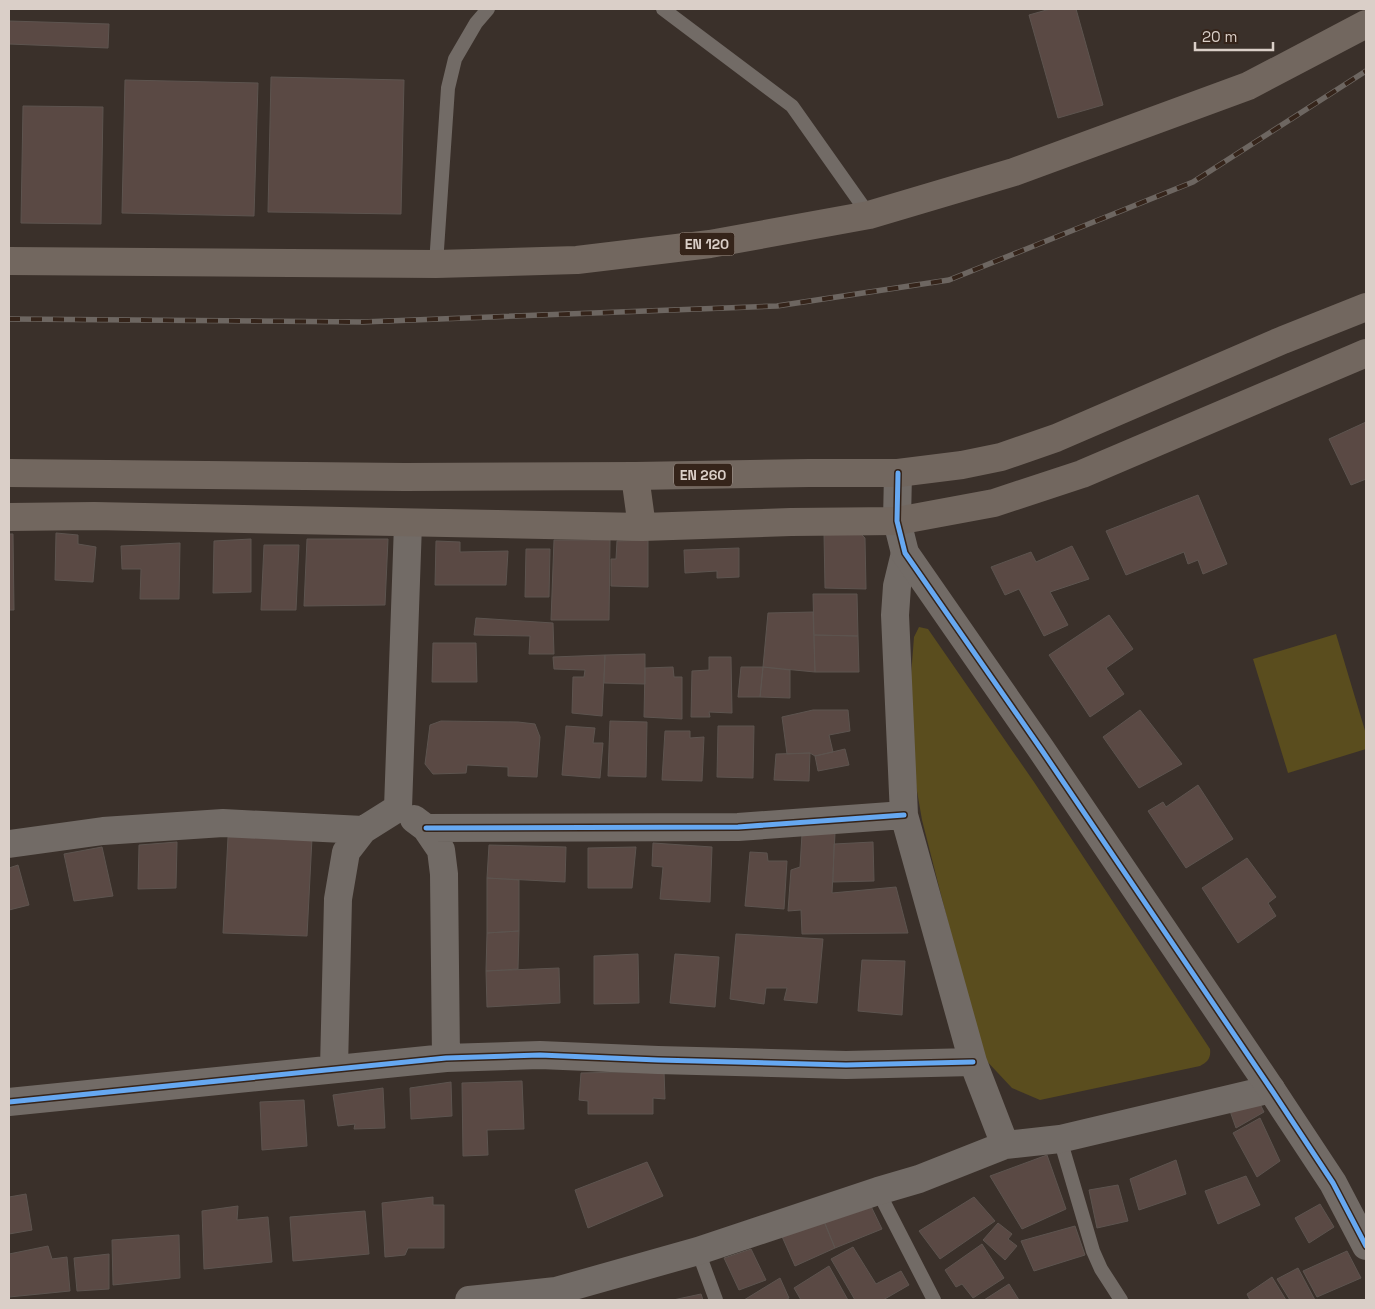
<svg xmlns="http://www.w3.org/2000/svg" width="1375" height="1309" viewBox="0 0 1375 1309" font-family="'Space Grotesk',sans-serif">
<style>
.green{fill:#5a4d1e}
.building{fill:#5a4944;stroke:#5d544f}
.lines{fill:none;stroke-linecap:round;stroke-linejoin:round}
.lane{stroke:#726b66;stroke-width:14}
.street{stroke:#726b66;stroke-width:28}
.secondary{stroke:#726b66;stroke-width:28}
.primary{stroke:#72675f;stroke-width:28}
.rail-casing{stroke:#6d6661;stroke-width:5.5}
.rail{stroke:#35241a;stroke-width:4;stroke-dasharray:11;stroke-linecap:butt}
.cycleway-casing{stroke:#35241a;stroke-width:8}
.cycleway{stroke:#66a8f1;stroke-width:5}
.labels{text-anchor:middle;dominant-baseline:central;stroke-width:4;stroke-linejoin:round;paint-order:stroke}
.shield{fill:#35241a;stroke:#a89c94;stroke-width:1}
.shield-label{font-size:14px;font-weight:bold;fill:#dacfc8}
</style>
<rect width="100%" height="100%" fill="#3a302a"/>
<path class="green" d="M919 627 928 629 1034 782 1210 1049C1211 1058 1208 1062 1200 1066L1040 1100 1012 1088 982 1056 922 820 913 768 910 689 914 637Z
M1336 634 1366 734V749L1288 773 1253 659Z"/>
<path class="building" d="M1050 9H1076L1103 105 1058 118 1029 15Z
M9 21 109 24 108 48 9 44Z
M271 77 404 80 401 214 268 212Z
M125 80 258 83 254 216 122 213Z
M23 106 103 107 101 224 21 223Z
M1366 422V479L1351 485 1329 439Z
M1198 495 1227 564 1203 574 1198 560 1188 564 1184 552 1126 575 1106 531Z
M56 533 78 535V544L96 547 93 582 55 580Z
M824 533 861 534 865 538 866 589 825 588Z
M9 534H13L14 610H9Z
M251 539V592L213 593 214 541Z
M307 539H388L385 605 304 606Z
M554 540H610L609 620H551Z
M648 540V587L611 586V559H616L617 541Z
M436 541 460 542V552L508 551 506 585H435Z
M180 543 179 599H140L141 569H122L121 546Z
M264 545H299L296 610H261Z
M1072 546 1089 579 1050 592 1068 625 1044 636 1019 589 1005 595 991 567 1031 552 1036 562Z
M739 548V577L717 578V571L685 573 684 550Z
M526 549H550L549 597H525Z
M813 594H857L858 636 814 635Z
M813 612 815 672 763 667 768 613Z
M1109 615 1133 649 1106 668 1124 694 1090 717 1049 655Z
M476 618 553 623 554 654H529L530 636 474 635Z
M814 635 858 636 859 672H815Z
M433 643H476L477 682H432Z
M645 654V684L604 683 605 655Z
M605 655 602 716 572 713 573 677H584L585 670 554 669 553 657Z
M709 657H731L732 713 709 712 710 717H691L692 671 709 670Z
M673 667 674 677H682V719L644 717 645 668Z
M741 667H763L760 697H738Z
M763 667 790 670V698L760 697Z
M813 710H848L850 731 829 735 833 752 815 756 810 753 787 754 782 717Z
M1140 710 1182 764 1139 788 1103 737Z
M441 721 518 722 535 724 540 737 537 777 508 776V767L467 765 466 773 433 774 425 764 430 725Z
M610 721 647 722 646 777 608 776Z
M566 726 595 728 593 743H603L600 778 562 775Z
M718 726H754L753 778 717 777Z
M665 731H690V738L704 737 702 781 662 780Z
M845 749 849 765 818 771 815 756Z
M810 753 809 781 774 780 776 754Z
M1198 785 1233 839 1186 868 1148 811 1163 802 1166 807Z
M835 833 832 893 896 887 908 933 802 934 801 910 788 911 791 870 800 867 802 834Z
M228 837 312 838 307 936 223 933Z
M177 842 176 888 138 889 139 845Z
M873 842 874 881 833 882 834 844Z
M653 843 712 847 710 902 660 899 663 867 652 866Z
M489 845 566 847 565 882 487 878Z
M102 847 113 896 74 901 64 854Z
M636 847 632 888H588V848Z
M750 852 767 853 768 861H787L784 909 745 906Z
M1247 858 1276 897 1268 903 1276 916 1238 943 1202 888Z
M18 865 29 905 9 910V868Z
M487 878 519 880V931L487 933Z
M519 931 518 969 486 971 487 933Z
M736 934 823 939 817 1003 784 1000 787 988H766L764 1004 730 999Z
M638 954 639 1003 594 1004V956Z
M675 954 719 957 715 1007 670 1003Z
M862 960 905 961 902 1015 858 1011Z
M559 968 560 1003 487 1007 486 971Z
M664 1071 665 1099 653 1098V1114H588V1101L579 1100 581 1073Z
M522 1081 524 1129 487 1130 488 1155 463 1156 462 1083Z
M451 1082 452 1116 411 1119 410 1088Z
M383 1088 385 1128 354 1129 355 1124 338 1126 333 1095Z
M1256 1096 1264 1112 1236 1128 1230 1111Z
M304 1100 307 1146 262 1150 260 1102Z
M1260 1118 1280 1161 1257 1177 1233 1133Z
M1047 1155 1066 1209 1022 1229 990 1176Z
M1176 1160 1186 1194 1139 1210 1130 1179Z
M647 1162 663 1196 588 1228 575 1190Z
M1246 1176 1260 1205 1218 1224 1205 1191Z
M1118 1185 1128 1221 1097 1228 1089 1190Z
M26 1194 32 1230 9 1234V1197Z
M433 1197V1205H444V1248H408L405 1255 385 1257 382 1203Z
M974 1197 995 1221 940 1259 919 1231Z
M867 1198 882 1229 835 1248 821 1214Z
M1320 1204 1334 1227 1309 1243 1295 1218Z
M238 1206 237 1220 268 1217 272 1262 204 1269 202 1211Z
M365 1211 369 1254 293 1261 290 1217Z
M821 1214 835 1248 795 1266 780 1232Z
M998 1223 1012 1234 1008 1239 1017 1246 1005 1260 983 1240Z
M1075 1226 1085 1255 1034 1271 1021 1241Z
M179 1235 180 1278 113 1285 112 1240Z
M982 1244 1004 1278 973 1298 962 1284 956 1287 945 1270Z
M48 1246 52 1259 67 1257 70 1291 9 1297V1254Z
M853 1247 876 1284 901 1271 909 1285 883 1300H855L831 1259Z
M751 1249 766 1280 739 1290 724 1258Z
M1347 1251 1361 1278 1317 1297 1303 1271Z
M109 1254V1289L77 1291 74 1258Z
M829 1266 848 1300H801L794 1288Z
M1298 1268 1315 1300H1290L1277 1279Z
M1272 1277 1286 1300H1250L1247 1294Z
M780 1278 789 1298 785 1300H744Z
M1009 1284 1019 1300H984Z
M701 1294 703 1300H673Z"/>
<g class="lines">
<path class="lane" d="M663 9 792 106 869 215
M436 264 448 88 455 59 476 23 488 9
M1060 1139 1093 1251 1101 1269 1121 1300
M878 1191 934 1300
M698 1251 716 1300"/>
<path class="street" d="M905 553 897 586 895 615 904 815 973 1062 1005 1145
M398 808 408 524
M414 819 426 828 441 850 444 874 446 1058
M426 828 738 827 904 815
M9 844 103 831 223 823 363 830
M334 1068 338 899 346 852 363 830 398 808
M9 1102 446 1058 540 1055 658 1060 846 1065 973 1062
M469 1300 556 1291 698 1251 878 1191 919 1179 1005 1145 1060 1139 1271 1089"/>
<path class="secondary" d="M898 473 897 521 905 553 1041 749 1271 1089 1333 1183 1366 1246"/>
<path class="primary" d="M9 261 436 264 577 260 710 244 869 215 1014 172 1248 86 1366 24
M9 473 405 477 635 476 809 473H898L962 465 1001 457 1056 438 1283 340 1366 307
M635 476 642 527
M9 517 94 516 642 527 791 522 897 521 994 503 1082 474 1366 353"/>
<defs>
<path id="rail" d="M9 319 362 322 777 306 949 280 1193 182 1366 71"/>
</defs>
<use href="#rail" class="rail-casing"/>
<use href="#rail" class="rail"/>
<defs>
<path id="cycleway" d="M898 473 897 521 905 553 1041 749 1271 1089 1333 1183 1366 1246
M426 828 738 827 904 815
M9 1102 446 1058 540 1055 658 1060 846 1065 973 1062"/>
</defs>
<use href="#cycleway" class="cycleway-casing"/>
<use href="#cycleway" class="cycleway"/>
</g>
<g class="labels">
<g class="shield">
<rect x="679.5" y="232.5" width="55" height="23" rx="4"/>
<rect x="674" y="463.5" width="58" height="23" rx="4"/>
</g>
<g class="shield-label">
<text x="707" y="244">EN 120</text>
<text x="703" y="475">EN 260</text>
</g>
</g>
<rect width="1375" height="1309" fill="none" stroke="#dacfc8" stroke-width="20"/>
<path d="M1195 42v8h78v-8" fill="none" stroke="#dacfc8" stroke-width="2.5"/>
<text x="1202" y="42" font-size="15" fill="#dacfc8" stroke="#35241a" stroke-width="4" paint-order="stroke">20 m</text>
</svg>
